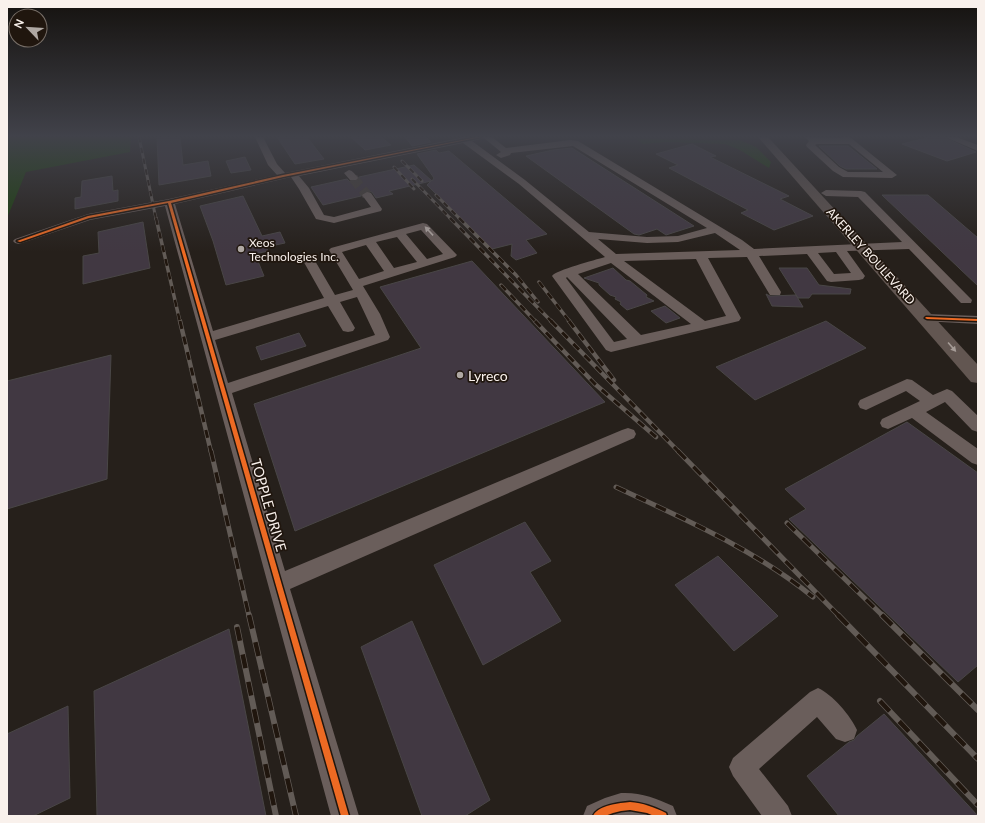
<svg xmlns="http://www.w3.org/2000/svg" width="985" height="823" viewBox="0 0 985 823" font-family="Lato,sans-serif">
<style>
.green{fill:#1b400b}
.building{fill:#413842;stroke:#494646}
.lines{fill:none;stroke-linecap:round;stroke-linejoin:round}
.minor-tunnel{stroke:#463f3a;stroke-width:10;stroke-dasharray:10 5;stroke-linecap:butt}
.minor{fill:#6a5e5b;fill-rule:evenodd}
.major{fill:#625651;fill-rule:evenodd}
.rail-far4-casing{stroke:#625b56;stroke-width:3}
.rail-far3-casing{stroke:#625b56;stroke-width:3.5}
.rail-far2-casing{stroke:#625b56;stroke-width:4.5}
.rail-far1-casing{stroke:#625b56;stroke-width:5}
.rail-casing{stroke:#625b56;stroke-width:6}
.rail-far4{stroke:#20160e;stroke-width:2;stroke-dasharray:5.5;stroke-linecap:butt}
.rail-far3{stroke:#20160e;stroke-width:2.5;stroke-dasharray:7;stroke-linecap:butt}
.rail-far2{stroke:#20160e;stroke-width:3;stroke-dasharray:8;stroke-linecap:butt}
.rail-far1{stroke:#20160e;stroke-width:3.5;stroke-dasharray:11;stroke-linecap:butt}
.rail{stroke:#20160e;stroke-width:4.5;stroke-dasharray:14;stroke-linecap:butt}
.cycleway-casing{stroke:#20160e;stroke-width:3}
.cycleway{fill:#ed6a23;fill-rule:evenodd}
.oneway{fill:#b2a8a4}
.oneway2{fill:#a69c97}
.poi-dot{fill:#afa8a3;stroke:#20160e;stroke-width:1.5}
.labels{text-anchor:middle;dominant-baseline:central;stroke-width:3.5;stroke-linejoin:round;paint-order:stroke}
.far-poi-label{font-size:12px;fill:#f9f1ec;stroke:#20160e;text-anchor:start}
.far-street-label{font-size:12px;fill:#f9f1ec;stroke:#20160e}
.poi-label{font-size:14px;fill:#f9f1ec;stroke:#20160e;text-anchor:start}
.street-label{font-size:14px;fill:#f9f1ec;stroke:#20160e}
</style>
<rect width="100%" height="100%" fill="#26201b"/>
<path class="green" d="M7 137H131L130 152 26 172 7 218Z
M636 139 740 140 756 147 771 162 769 168 740 150 725 144 668 142 643 144Z"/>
<path class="building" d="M157 137H180L183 165 208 161 211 176 159 185Z
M277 137H307L324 159 295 164Z
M351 137H381L391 145 365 150Z
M405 137H426L431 142 412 146Z
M930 137H943L976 152 947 161 902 144Z
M692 144 716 156 710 157 789 196 780 199 813 216 774 230 741 213 748 210 669 168 678 165 656 154Z
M819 146H848L877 169H846L840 166Z
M572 148 694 226 666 235 657 229 639 235 634 234 526 156 553 150Z
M436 150 439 153 449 151 547 234 526 240 537 253 516 260 511 256 512 244 492 249 427 185 431 181 389 191 393 194 376 198 372 192 367 191 361 194V196L323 205 311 187 347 179 350 182H356L359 179V177L414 165 432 181 434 178 417 154Z
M245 157 251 170 231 173 226 161Z
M112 176 113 191 118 190V201L75 209V198L81 197 82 181Z
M882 195H928L978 238V286Z
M243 196 262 236 280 232 285 243 266 247 268 251 255 254 264 276 226 285 213 241 200 206Z
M143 222 150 268 83 284V256L99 253 98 232Z
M472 261 605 402 295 531 254 404 421 348 380 287Z
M613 268 626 280 630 281 647 295 646 297 654 301 627 310 620 304 621 302 615 299 616 297 610 295 599 285V283L584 278Z
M779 268H807L819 285 851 289 850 294H812L809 298H798Z
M766 294 770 296 796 295 803 307 772 306Z
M665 306 680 318 666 323 651 311Z
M826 321 866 348 755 400 716 367Z
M299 333 306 346 261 360 256 347Z
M111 355 107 479 7 509V381Z
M907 422 978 473V665L958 682 789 519 806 509 785 489Z
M525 522 551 561 530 572 561 621 483 665 434 565Z
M718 556 778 616 734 651 675 585Z
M412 621 490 800 465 816H422L361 647Z
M229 629 266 816H97L94 691Z
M68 706 70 798 33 816H7V734Z
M884 714 978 816H839L807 776 849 742 854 740 857 736Z"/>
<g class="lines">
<path class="minor-tunnel" d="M353 178 367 195"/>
<path class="minor" d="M255 137H263L277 164 285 173 461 138 462 137H492L506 148 570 140 578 141 742 240 754 249 902 242 858 197 826 196 821 193 826 190 861 191 865 192 972 300 971 303H961L909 249 847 251 865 276 863 279 859 280 831 282 827 281 807 254 759 256 781 292 780 295H770L747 257 708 258 741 318 739 321 611 352 606 350 552 276C556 270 595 260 605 257L519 184 463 143 299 176 309 188 324 215 334 217 371 207 362 195 367 192 371 193 382 209 381 211 334 223 316 219 299 189 291 177 175 204 213 331 324 298 301 257 303 254H311L335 295 353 290 329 250 331 248 423 223 427 224 457 255 455 257 363 286 380 314 390 337 388 340 232 393 285 571 622 430 628 428 634 430 636 434 634 438 290 589 359 816H331L165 206 90 220 19 244 15 243 13 241 15 239 88 214 169 199 277 175 268 165ZM484 138 501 152 496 155 501 158 510 155 511 153 573 146 707 228 678 236 647 237 589 232 525 180 472 141ZM421 230 443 254 427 259 406 234ZM715 233 740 250 616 254 598 239 647 243 678 242ZM397 237 417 262 394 268 376 242ZM366 245 384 271 359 279 342 252ZM836 252 851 273 834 274 818 253ZM696 259 726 316 705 321 624 261ZM611 263 691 324 641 335 578 274ZM567 277 627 339 614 342 566 278ZM357 297 375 335 228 383 215 340 328 306 343 331 348 332 353 331 355 328 340 302Z
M805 137 842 138 841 137H850L897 175 892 178 843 177 833 171 807 147 806 145 809 141ZM817 144H849L883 172H848L839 167 815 145Z
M945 137H956L978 145V151Z
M349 170C353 171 355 174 358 178L356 180H350L344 173Z
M927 314 978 316V324L922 321 920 318 922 315Z
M907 379 912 380 933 395 947 389 952 391 978 416V432L972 430 945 402 926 412 978 449V465L972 463 912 418 888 429 882 427 880 423 882 419 920 401 906 391 866 410 860 408 858 404 860 400Z
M818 688C832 694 851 716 857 730L854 739 845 742 836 739 817 717 759 769 788 806 792 816H762L733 776 729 767 733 758 810 692Z
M621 793C640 792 656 798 673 806L677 816H583L587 806 605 798Z"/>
<path class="major" d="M758 137H768L978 365V383L971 382Z"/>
<defs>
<path id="rail-far4" d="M139 137 156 219
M402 161 422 181
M394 167 414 189
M412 179 451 219
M436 195 460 219"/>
<path id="rail-far3" d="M156 218 180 322
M450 218 552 322
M459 218 516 275 538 302
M539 282 570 322
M501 285 536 322"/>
<path id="rail-far2" d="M180 321 211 452
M535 321 595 384 656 437
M551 321 679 452
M569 321 614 380"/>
<path id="rail-far1" d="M211 451 249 616
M678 451 839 616
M616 487C684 519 754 549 813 597
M787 523 883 616"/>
<path id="rail" d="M249 615 296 816
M838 615 978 759
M882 615 978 710
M237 627 276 816
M880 701 978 805"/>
</defs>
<use href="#rail-far4" class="rail-far4-casing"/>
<use href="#rail-far3" class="rail-far3-casing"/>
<use href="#rail-far2" class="rail-far2-casing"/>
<use href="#rail-far1" class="rail-far1-casing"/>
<use href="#rail" class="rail-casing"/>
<use href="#rail-far4" class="rail-far4"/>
<use href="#rail-far3" class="rail-far3"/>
<use href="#rail-far2" class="rail-far2"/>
<use href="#rail-far1" class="rail-far1"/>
<use href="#rail" class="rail"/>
<defs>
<path id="cycleway" d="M478 137H481L283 177 171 203 349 816H341L168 203 89 218 20 242 17 241 88 216 169 201 283 175Z
M926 317 978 319V321L927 319 925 318Z
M630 802C643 803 654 807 666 813L667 816H654L647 813 630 810 621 811 613 813 605 816H593C598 805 620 803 630 802Z"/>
</defs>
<use href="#cycleway" class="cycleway-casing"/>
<use href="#cycleway" class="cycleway"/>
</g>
<defs><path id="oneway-solid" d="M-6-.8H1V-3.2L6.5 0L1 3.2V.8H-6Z"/></defs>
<use class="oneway" href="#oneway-solid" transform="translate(429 231) rotate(-133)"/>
<use class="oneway2" href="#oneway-solid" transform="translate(952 347) rotate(49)"/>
<linearGradient id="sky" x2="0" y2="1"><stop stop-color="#15120f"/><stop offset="0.54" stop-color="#41424a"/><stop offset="1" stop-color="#41424a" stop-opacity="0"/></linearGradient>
<rect width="985" height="252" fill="url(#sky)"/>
<g class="poi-dot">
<circle cx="241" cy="249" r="4"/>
<circle cx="460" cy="375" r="4"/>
</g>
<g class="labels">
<g class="far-poi-label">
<text x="249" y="242">Xeos<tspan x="249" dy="14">Technologies Inc.</tspan></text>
</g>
<g class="far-street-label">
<text transform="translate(871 256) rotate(48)">AKERLEY BOULEVARD</text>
</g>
<g class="poi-label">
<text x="468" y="375">Lyreco</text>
</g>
<g class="street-label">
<text transform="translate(269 505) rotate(74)">TOPPLE DRIVE</text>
</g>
</g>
<rect width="985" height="823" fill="none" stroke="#f9f1ec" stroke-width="16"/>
<g transform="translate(28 28) rotate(295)"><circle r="19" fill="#20160e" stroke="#776e67"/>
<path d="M0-3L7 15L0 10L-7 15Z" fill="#afa8a3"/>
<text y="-6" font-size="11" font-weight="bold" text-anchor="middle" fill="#f9f1ec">N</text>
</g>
</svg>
